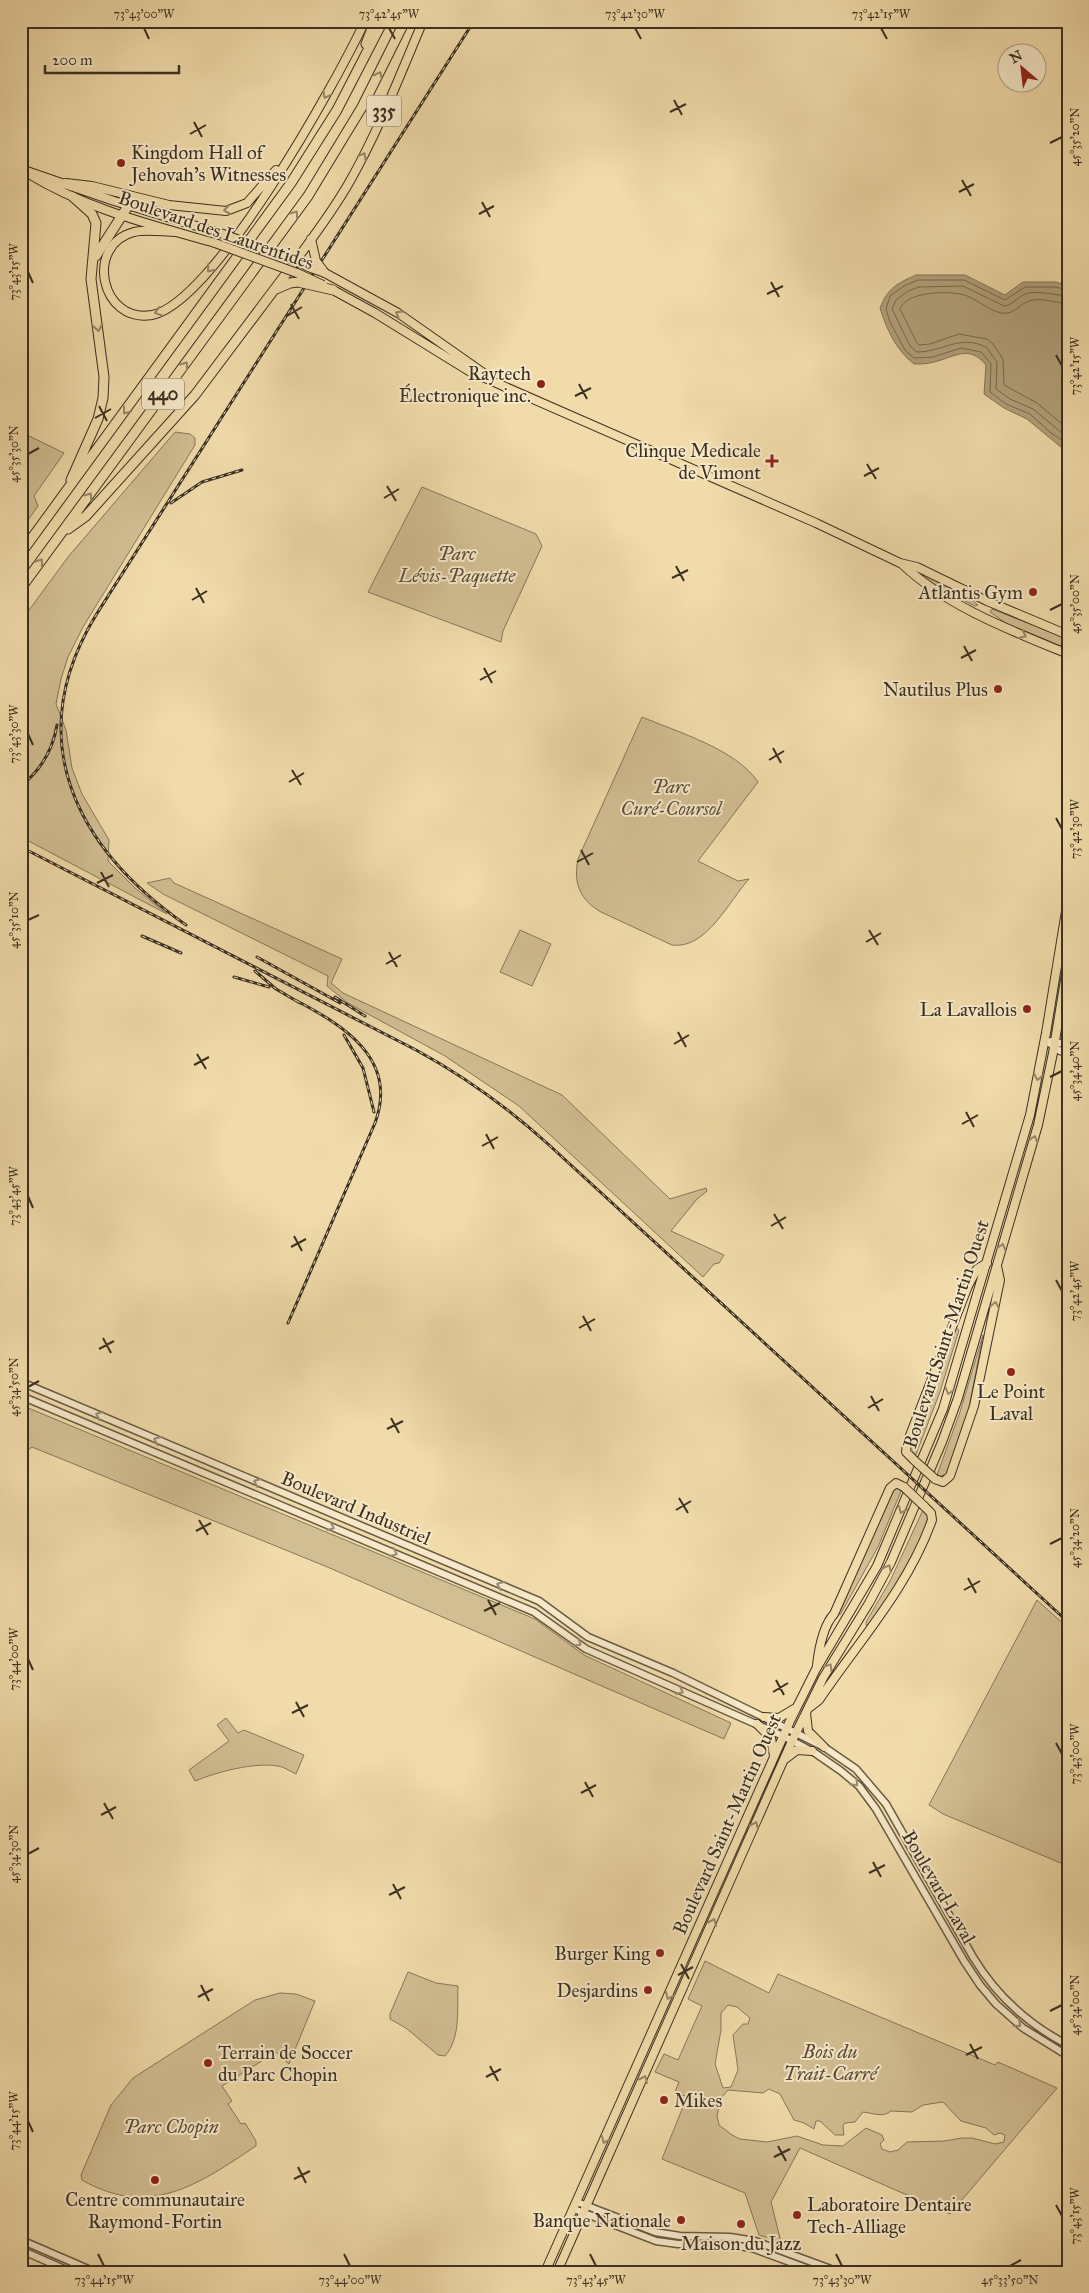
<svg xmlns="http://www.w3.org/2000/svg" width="1089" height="2293" viewBox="0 0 1089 2293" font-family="'IM FELL Great Primer',serif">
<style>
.green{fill:#d2be93;stroke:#86775a;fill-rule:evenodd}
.water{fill:#b3a17b;stroke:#837457}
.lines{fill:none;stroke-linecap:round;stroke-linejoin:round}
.shore{stroke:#77684e;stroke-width:1}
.stream{stroke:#837457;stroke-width:1}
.minor-casing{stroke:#685b43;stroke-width:9}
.major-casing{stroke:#3b3021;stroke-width:10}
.highway-casing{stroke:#3b3021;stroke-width:11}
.minor{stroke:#f6e8c8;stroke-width:6}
.major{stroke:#f1dbaa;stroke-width:8}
.highway{stroke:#f1dbaa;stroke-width:9}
.rail-casing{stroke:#3b3021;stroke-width:3}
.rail{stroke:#f6e8c8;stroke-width:1;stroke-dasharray:4;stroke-linecap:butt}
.major-bridge-casing{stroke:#3b3021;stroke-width:10;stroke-linecap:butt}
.highway-bridge-casing{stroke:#3b3021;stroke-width:11;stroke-linecap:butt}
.major-bridge{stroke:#f1dbaa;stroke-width:8}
.highway-bridge{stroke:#f1dbaa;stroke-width:9}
.oneway{stroke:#968666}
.oneway2{stroke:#988c74}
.ticks{fill:none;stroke:#3b3021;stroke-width:2}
.poi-dot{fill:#8f2418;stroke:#f6e8c8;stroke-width:2}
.labels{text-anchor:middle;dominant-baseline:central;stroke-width:4;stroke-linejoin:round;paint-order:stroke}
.shield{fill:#f6e8c8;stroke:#736753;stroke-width:1}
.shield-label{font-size:18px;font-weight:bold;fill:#3b3021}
.poi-label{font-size:19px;fill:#3b3021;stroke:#f6e8c8;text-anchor:end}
.street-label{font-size:19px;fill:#3b3021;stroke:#f6e8c8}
.park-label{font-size:19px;font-style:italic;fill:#594c38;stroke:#f6e8c8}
.neatline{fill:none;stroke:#3b3021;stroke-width:2}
.ticks-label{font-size:12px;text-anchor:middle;fill:#3b3021}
</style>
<rect width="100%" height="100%" fill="#f1dbaa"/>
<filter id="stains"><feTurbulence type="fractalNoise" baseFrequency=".004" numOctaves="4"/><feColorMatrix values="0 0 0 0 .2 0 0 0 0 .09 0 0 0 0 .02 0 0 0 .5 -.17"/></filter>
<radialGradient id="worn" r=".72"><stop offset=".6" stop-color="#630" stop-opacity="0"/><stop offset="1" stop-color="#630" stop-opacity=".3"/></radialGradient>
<path class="green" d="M21 432 64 453 34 496 38 506 21 530Z
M175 432 190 434 195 438V445L83 627 68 657 61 679 56 704 66 730 72 768 82 794 109 840 108 861 135 888 167 914 21 837V621L68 557Z
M422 487 536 534 542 546 503 631 501 642 368 592Z
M918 570 962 592 978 605 975 606 943 590 917 572Z
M992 609 1068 639V649L1007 624 990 612Z
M642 717C677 732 736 749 758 782L698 861 738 881 749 879C729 901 706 950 672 945L601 912C580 900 573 883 578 859Z
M170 878 174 883 342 959 331 983 343 993 562 1095 670 1199 706 1188 707 1191 697 1199 671 1231 724 1255 719 1263 714 1264 703 1277 519 1106 445 1056 348 1003 327 986 328 976 163 894 147 883Z
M520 930 551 944 532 986 500 972Z
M956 1328 959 1330 940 1392 915 1457 909 1451 911 1445Z
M983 1335 968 1413 948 1473 939 1477 937 1475 960 1412Z
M21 1405 535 1619 584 1655 731 1723 724 1739 325 1566 32 1447 21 1456Z
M897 1488 901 1491 878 1547 840 1615 837 1611 891 1490Z
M923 1510 928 1514C931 1538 883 1605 869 1625H866V1622L890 1581Z
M1037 1600 1068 1628V1866L943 1814 929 1805Z
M226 1718 238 1733 244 1730 304 1755 296 1774C290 1771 284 1767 278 1766 254 1762 217 1772 195 1781L189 1770 229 1741 217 1725Z
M705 1961 769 1993 778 1974 995 2065 998 2062 1057 2088 950 2214 800 2148 771 2202 781 2242 759 2235 745 2193 662 2159 687 2097 675 2092 679 2082 655 2072 664 2054 678 2060 702 2006 688 1999ZM728 2005 737 2007 750 2018 748 2024H743L733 2035 738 2070 731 2087 723 2088 715 2064 721 2030V2013ZM769 2089 780 2094 794 2120 804 2123 814 2129 816 2121H820L835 2135H844L843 2126 845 2123 855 2122 863 2112C873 2113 883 2118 891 2111L912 2112 923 2105 943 2102 961 2121 986 2128 994 2135 1000 2133 1005 2135 1004 2142 995 2144 972 2138H962L944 2141 907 2142 898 2150 890 2152 882 2149 880 2144 884 2140 882 2135 866 2128 843 2146 823 2145 797 2136 767 2142 740 2139 732 2135 719 2125 717 2116 721 2098 728 2090 763 2093Z
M408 1972 436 1983 458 1986C457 2009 461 2038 445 2056L438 2055 406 2028 390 2019V2014Z
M280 1993 296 1994 315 2001 289 2064 276 2052 222 2086 232 2101 228 2104 241 2124 245 2123 256 2141V2146C199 2184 150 2219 82 2180L81 2175 111 2105 133 2078 255 2000Z"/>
<path class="water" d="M916 275H965L1005 295 1023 282H1056L1068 286V449L1062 448 1027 419 1004 408 984 394 986 365C969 344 955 357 934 362 928 364 920 364 914 364 896 350 887 330 880 308 888 288 896 284 916 275Z"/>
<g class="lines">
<path class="shore" d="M1068 290 1055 287H1025L1005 300 964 280H918L904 286 890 296 886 309 890 322 905 350 914 358 933 357 961 348 981 352 991 364 990 392 1006 404 1030 414 1051 433 1068 444
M1068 296C1055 295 1042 291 1028 293 1019 295 1014 305 1004 306L963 286 919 287 908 291 896 300 892 309 910 346 917 352C942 352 960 334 986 347L997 362 996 389 1010 399 1033 409 1068 438
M1068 304C1056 303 1042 297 1029 301 1019 304 1015 315 1002 313 987 311 975 296 960 294 944 291 906 292 900 309L916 341 919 345 930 344 959 334 987 339 993 344 1003 359 1004 385 1037 403 1068 429"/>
<path class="stream" d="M21 512 22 513"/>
<defs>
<path id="minor" d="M1045 1040 1060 1051 1068 1053
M1051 1041 1068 1045
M21 1382 539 1601 588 1637 673 1673 796 1733 824 1747 856 1769 886 1804 973 1957C996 1995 1029 2025 1068 2045
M21 1396 534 1612 586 1649 783 1736 815 1753 841 1771 859 1786 876 1809 964 1961 980 1985 996 2004 1023 2028 1068 2056
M577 2202 655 2232 680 2236 730 2237 755 2241 839 2272
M574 2209 656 2241 678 2244H723L752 2248 817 2272
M21 2240 95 2272
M21 2250 71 2272"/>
<path id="major" d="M21 169 114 201 223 234
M29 174C86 209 152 225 215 243
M66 183 92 186 169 205 226 211 247 203 276 170
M176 232C163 232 148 229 134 232 84 245 101 324 152 315 214 303 337 81 365 21
M311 239 316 261
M296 261 311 268
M289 270C310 241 332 213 350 181 379 130 400 75 423 21
M325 273 398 313 485 374
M333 290 375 313 469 371 816 523 900 563 917 567 987 601 1068 635
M902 564C946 606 1012 631 1068 654
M915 1461 906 1452 907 1443 968 1286 977 1269 987 1263
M935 1479 943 1482 950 1476 974 1406 1000 1280 997 1266
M817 1665C819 1648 823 1626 834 1614L890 1488 896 1483 904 1487
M810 1707 819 1700C858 1642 908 1588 932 1520L931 1513 924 1506
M806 1713 808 1731 824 1747
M764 1717 779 1718 794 1709
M757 1724 771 1738 774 1756
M785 1759 797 1750 812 1751
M545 2272 790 1721 816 1669 877 1566 943 1409 1030 1115 1046 1033 1068 899
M557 2272 792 1741 823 1678 869 1603 891 1562 942 1442 958 1398 1038 1125 1053 1053 1068 962"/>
<path id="highway" d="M366 44 375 21
M96 256 128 206
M276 289 290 283 298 282
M71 480 98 419 103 398 104 377 91 279 96 223 92 214 73 197
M68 529 86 516 195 395 289 270
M21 553 291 183 337 110 383 21
M21 588 308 196 362 107 405 21"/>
</defs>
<use href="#minor" class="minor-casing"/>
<use href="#major" class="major-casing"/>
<use href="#highway" class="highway-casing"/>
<use href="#minor" class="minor"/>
<use href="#major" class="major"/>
<use href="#highway" class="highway"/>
<defs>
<path id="rail" d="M171 503 202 482 242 470
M21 786C41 770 53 749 57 725
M21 847 416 1050C464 1076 507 1107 548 1144L1068 1622
M186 925C76 848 20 740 96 615L474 21
M142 936 181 953
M257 957 340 1003
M255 971 276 989 300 1003
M234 977 269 987
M335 997 365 1016
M344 1035 363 1068 374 1112
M288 1323 375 1123C399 1059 343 1025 295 1000"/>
</defs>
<use href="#rail" class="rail-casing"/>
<use href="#rail" class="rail"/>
<defs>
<path id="major-bridge" d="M223 234 296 261
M215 243 297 273 323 285
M316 261 325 273
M311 268 325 273
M915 1461 935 1479
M904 1487 924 1506"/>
<path id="highway-bridge" d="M298 282 333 290"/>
</defs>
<use href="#major-bridge" class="major-bridge-casing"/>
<use href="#highway-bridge" class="highway-bridge-casing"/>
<use href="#major-bridge" class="major-bridge"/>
<use href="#highway-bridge" class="highway-bridge"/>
</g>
<defs><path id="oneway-chevron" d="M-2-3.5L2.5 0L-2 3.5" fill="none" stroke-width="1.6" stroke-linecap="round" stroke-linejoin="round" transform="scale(1.25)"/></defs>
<g class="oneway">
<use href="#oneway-chevron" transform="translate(379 75) rotate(-63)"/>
<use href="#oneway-chevron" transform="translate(326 95) rotate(119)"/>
<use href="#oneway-chevron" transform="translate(363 156) rotate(-62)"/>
<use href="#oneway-chevron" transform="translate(227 210) rotate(172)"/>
<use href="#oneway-chevron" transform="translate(295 214) rotate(-55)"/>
<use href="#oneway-chevron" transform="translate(210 269) rotate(128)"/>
<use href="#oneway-chevron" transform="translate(158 312) rotate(163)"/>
<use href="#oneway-chevron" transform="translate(399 314) rotate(-148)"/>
<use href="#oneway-chevron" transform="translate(98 328) rotate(81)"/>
<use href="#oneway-chevron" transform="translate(185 365) rotate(-54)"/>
<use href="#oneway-chevron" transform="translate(126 411) rotate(126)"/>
<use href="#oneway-chevron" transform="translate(89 496) rotate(-54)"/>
<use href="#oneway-chevron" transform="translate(40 562) rotate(-54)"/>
<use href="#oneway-chevron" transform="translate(1023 635) rotate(23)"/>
<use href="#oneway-chevron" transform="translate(1038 1077) rotate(101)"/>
<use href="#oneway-chevron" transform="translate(1034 1139) rotate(-73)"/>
<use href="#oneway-chevron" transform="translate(1002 1247) rotate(-74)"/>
<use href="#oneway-chevron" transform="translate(995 1305) rotate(-79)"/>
<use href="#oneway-chevron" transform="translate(949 1391) rotate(107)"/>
<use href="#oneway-chevron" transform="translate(902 1510) rotate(113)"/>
<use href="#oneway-chevron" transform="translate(888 1568) rotate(-63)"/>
<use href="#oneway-chevron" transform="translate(829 1667) rotate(-59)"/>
<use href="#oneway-chevron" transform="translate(755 1825) rotate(-66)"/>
<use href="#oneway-chevron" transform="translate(713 1922) rotate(-66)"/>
<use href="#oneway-chevron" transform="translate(669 1996) rotate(114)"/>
<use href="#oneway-chevron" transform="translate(644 2079) rotate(-66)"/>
<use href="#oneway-chevron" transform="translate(605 2140) rotate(114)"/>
</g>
<g class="oneway2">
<use href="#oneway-chevron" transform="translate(99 1415) rotate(-157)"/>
<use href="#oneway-chevron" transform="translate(157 1440) rotate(-157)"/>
<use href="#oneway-chevron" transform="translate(257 1482) rotate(-157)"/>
<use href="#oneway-chevron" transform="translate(331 1527) rotate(23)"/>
<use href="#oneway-chevron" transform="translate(394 1553) rotate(23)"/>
<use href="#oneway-chevron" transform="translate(500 1585) rotate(-157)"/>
<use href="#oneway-chevron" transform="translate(578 1643) rotate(32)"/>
<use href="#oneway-chevron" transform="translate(680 1691) rotate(27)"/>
<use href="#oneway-chevron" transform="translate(855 1783) rotate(45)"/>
<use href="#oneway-chevron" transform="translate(1018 2024) rotate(40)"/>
</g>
<path class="ticks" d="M144 28 149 39M389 28 395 39M635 28 641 39M881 28 887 39M674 100 682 115M670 112 686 104M194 122 202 137M190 134 206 125M1050 143 1062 137M962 180 971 196M959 192 974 184M482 202 490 217M479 214 494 206M28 272 33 283M771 282 779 297M767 294 783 286M291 304 299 319M287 316 302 307M1056 355 1062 366M579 384 587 399M575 396 591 388M99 406 107 421M95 418 111 409M28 454 39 448M867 464 876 479M864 476 879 468M387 486 396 501M384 498 399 489M676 566 684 581M672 578 688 570M196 588 204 603M192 600 207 591M1050 610 1062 604M964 646 972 661M961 658 976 650M484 668 492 683M480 680 496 671M28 734 33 745M773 748 781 763M769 760 784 751M292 770 301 785M289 782 304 773M1056 818 1062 829M581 850 589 865M577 862 593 853M101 872 109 887M97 883 113 875M28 920 39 915M869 930 878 945M866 942 881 933M389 952 397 967M386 964 401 955M678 1032 686 1047M674 1044 689 1035M197 1054 206 1069M194 1065 209 1057M1050 1077 1062 1071M966 1112 974 1127M962 1124 978 1115M486 1134 494 1149M482 1146 498 1137M28 1196 33 1208M774 1214 783 1229M771 1226 786 1217M294 1236 302 1251M291 1247 306 1239M1056 1280 1062 1291M583 1316 591 1331M579 1328 595 1319M103 1338 111 1353M99 1349 114 1341M28 1387 39 1381M871 1396 879 1411M868 1408 883 1399M391 1418 399 1433M387 1429 403 1421M679 1498 688 1513M676 1510 691 1501M199 1520 208 1535M196 1531 211 1523M1050 1544 1062 1538M968 1578 976 1593M964 1590 980 1581M488 1600 496 1615M484 1611 500 1603M28 1659 33 1670M776 1680 784 1695M773 1692 788 1683M296 1702 304 1717M292 1713 308 1705M1056 1743 1062 1754M585 1782 593 1797M581 1793 596 1785M104 1803 113 1819M101 1815 116 1807M28 1854 39 1848M873 1862 881 1877M869 1873 885 1865M393 1884 401 1899M389 1895 405 1887M681 1964 689 1979M678 1975 693 1967M201 1985 209 2001M198 1997 213 1989M1050 2011 1062 2005M970 2044 978 2059M966 2055 982 2047M490 2066 498 2081M486 2077 501 2069M28 2121 33 2132M778 2146 786 2161M774 2157 790 2149M298 2167 306 2183M294 2179 310 2171M1056 2205 1062 2216M98 2254 104 2266M344 2254 350 2266M590 2254 596 2266M836 2254 842 2266M1010 2266 1021 2260"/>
<g class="poi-dot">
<circle cx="121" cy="163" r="5"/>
<circle cx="541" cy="384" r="5"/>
<path d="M769.5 453.5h5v5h5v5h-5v5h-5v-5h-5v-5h5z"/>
<circle cx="1033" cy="592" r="5"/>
<circle cx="998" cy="689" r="5"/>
<circle cx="1027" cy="1009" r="5"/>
<circle cx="1011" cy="1372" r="5"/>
<circle cx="660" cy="1953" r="5"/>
<circle cx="648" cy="1990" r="5"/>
<circle cx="208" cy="2063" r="5"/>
<circle cx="664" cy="2100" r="5"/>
<circle cx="155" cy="2180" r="5"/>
<circle cx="797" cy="2215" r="5"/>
<circle cx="681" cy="2220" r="5"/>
<circle cx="741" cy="2224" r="5"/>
</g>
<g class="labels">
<g class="shield">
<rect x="366.5" y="95.5" width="35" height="31" rx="4"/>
<rect x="142" y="378.5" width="42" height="31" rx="4"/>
</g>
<g class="shield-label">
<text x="384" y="111">335</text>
<text x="163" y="394">440</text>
</g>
<g class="poi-label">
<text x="131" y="152" text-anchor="start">Kingdom Hall of<tspan x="131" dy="22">Jehovah's Witnesses</tspan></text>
<text x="531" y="373">Raytech<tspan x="531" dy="22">Électronique inc.</tspan></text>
<text x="761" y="450">Clinque Medicale<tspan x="761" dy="22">de Vimont</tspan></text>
<text x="1023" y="592">Atlantis Gym</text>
<text x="988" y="689">Nautilus Plus</text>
<text x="1017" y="1009">La Lavallois</text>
<text x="1011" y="1391" text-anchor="middle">Le Point<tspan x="1011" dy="22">Laval</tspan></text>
<text x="650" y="1953">Burger King</text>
<text x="638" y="1990">Desjardins</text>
<text x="218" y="2052" text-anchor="start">Terrain de Soccer<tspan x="218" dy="22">du Parc Chopin</tspan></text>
<text x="674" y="2100" text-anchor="start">Mikes</text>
<text x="155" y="2199" text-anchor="middle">Centre communautaire<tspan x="155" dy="22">Raymond-Fortin</tspan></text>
<text x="807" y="2204" text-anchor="start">Laboratoire Dentaire<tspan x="807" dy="22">Tech-Alliage</tspan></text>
<text x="671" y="2220">Banque Nationale</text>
<text x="741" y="2243" text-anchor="middle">Maison du Jazz</text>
</g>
<g class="street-label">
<text transform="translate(216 230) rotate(19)">Boulevard des Laurentides</text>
<text transform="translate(946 1334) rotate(-72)">Boulevard Saint-Martin Ouest</text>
<text transform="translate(356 1508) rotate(23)">Boulevard Industriel</text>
<text transform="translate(727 1824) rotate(-66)">Boulevard Saint-Martin Ouest</text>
<text transform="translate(939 1887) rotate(60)">Boulevard Laval</text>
</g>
<g class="park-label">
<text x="457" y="553">Parc<tspan x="457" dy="22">Lévis-Paquette</tspan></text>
<text x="671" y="786">Parc<tspan x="671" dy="22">Curé-Coursol</tspan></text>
<text x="830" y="2051">Bois du<tspan x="830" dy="22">Trait-Carré</tspan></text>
<text x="171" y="2126">Parc Chopin</text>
</g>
</g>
<rect width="1089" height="2293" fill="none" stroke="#f1dbaa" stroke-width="55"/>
<g transform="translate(1022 68) rotate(332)"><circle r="24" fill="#f6e8c8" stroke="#ab9e85"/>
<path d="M0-4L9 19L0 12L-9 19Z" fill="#8f2418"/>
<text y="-8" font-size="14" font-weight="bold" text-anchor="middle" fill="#3b3021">N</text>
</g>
<path d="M45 65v8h134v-8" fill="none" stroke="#3b3021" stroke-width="2.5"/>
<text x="52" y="65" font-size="15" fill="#3b3021" stroke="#f6e8c8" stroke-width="4" paint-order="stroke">200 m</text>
<rect x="28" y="28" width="1034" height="2238" class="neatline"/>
<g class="ticks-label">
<text x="144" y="18">73°43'00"W</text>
<text x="389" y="18">73°42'45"W</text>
<text x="635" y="18">73°42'30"W</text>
<text x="881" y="18">73°42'15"W</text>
<text transform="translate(1075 137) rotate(-90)" y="4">45°35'20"N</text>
<text transform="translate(14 272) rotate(-90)" y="4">73°43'15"W</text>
<text transform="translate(1075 366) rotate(-90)" y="4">73°42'15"W</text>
<text transform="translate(14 454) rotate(-90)" y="4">45°35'30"N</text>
<text transform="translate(1075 604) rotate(-90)" y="4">45°35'00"N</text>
<text transform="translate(14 734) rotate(-90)" y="4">73°43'30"W</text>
<text transform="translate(1075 829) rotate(-90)" y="4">73°42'30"W</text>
<text transform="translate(14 920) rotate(-90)" y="4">45°35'10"N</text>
<text transform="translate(1075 1071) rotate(-90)" y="4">45°34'40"N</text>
<text transform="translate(14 1196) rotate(-90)" y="4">73°43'45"W</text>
<text transform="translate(1075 1291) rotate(-90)" y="4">73°42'45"W</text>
<text transform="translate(14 1387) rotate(-90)" y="4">45°34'50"N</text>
<text transform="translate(1075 1538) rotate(-90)" y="4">45°34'20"N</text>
<text transform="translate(14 1659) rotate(-90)" y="4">73°44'00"W</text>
<text transform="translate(1075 1754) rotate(-90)" y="4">73°43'00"W</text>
<text transform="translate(14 1854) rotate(-90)" y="4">45°34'30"N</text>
<text transform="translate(1075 2005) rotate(-90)" y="4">45°34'00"N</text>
<text transform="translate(14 2121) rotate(-90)" y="4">73°44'15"W</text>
<text transform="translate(1075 2216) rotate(-90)" y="4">73°43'15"W</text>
<text x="104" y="2284">73°44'15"W</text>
<text x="350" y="2284">73°44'00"W</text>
<text x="596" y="2284">73°43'45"W</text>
<text x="842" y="2284">73°43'30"W</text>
<text x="1010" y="2284">45°33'50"N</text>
</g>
<rect width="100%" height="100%" filter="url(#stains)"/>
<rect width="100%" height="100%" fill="url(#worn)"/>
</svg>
